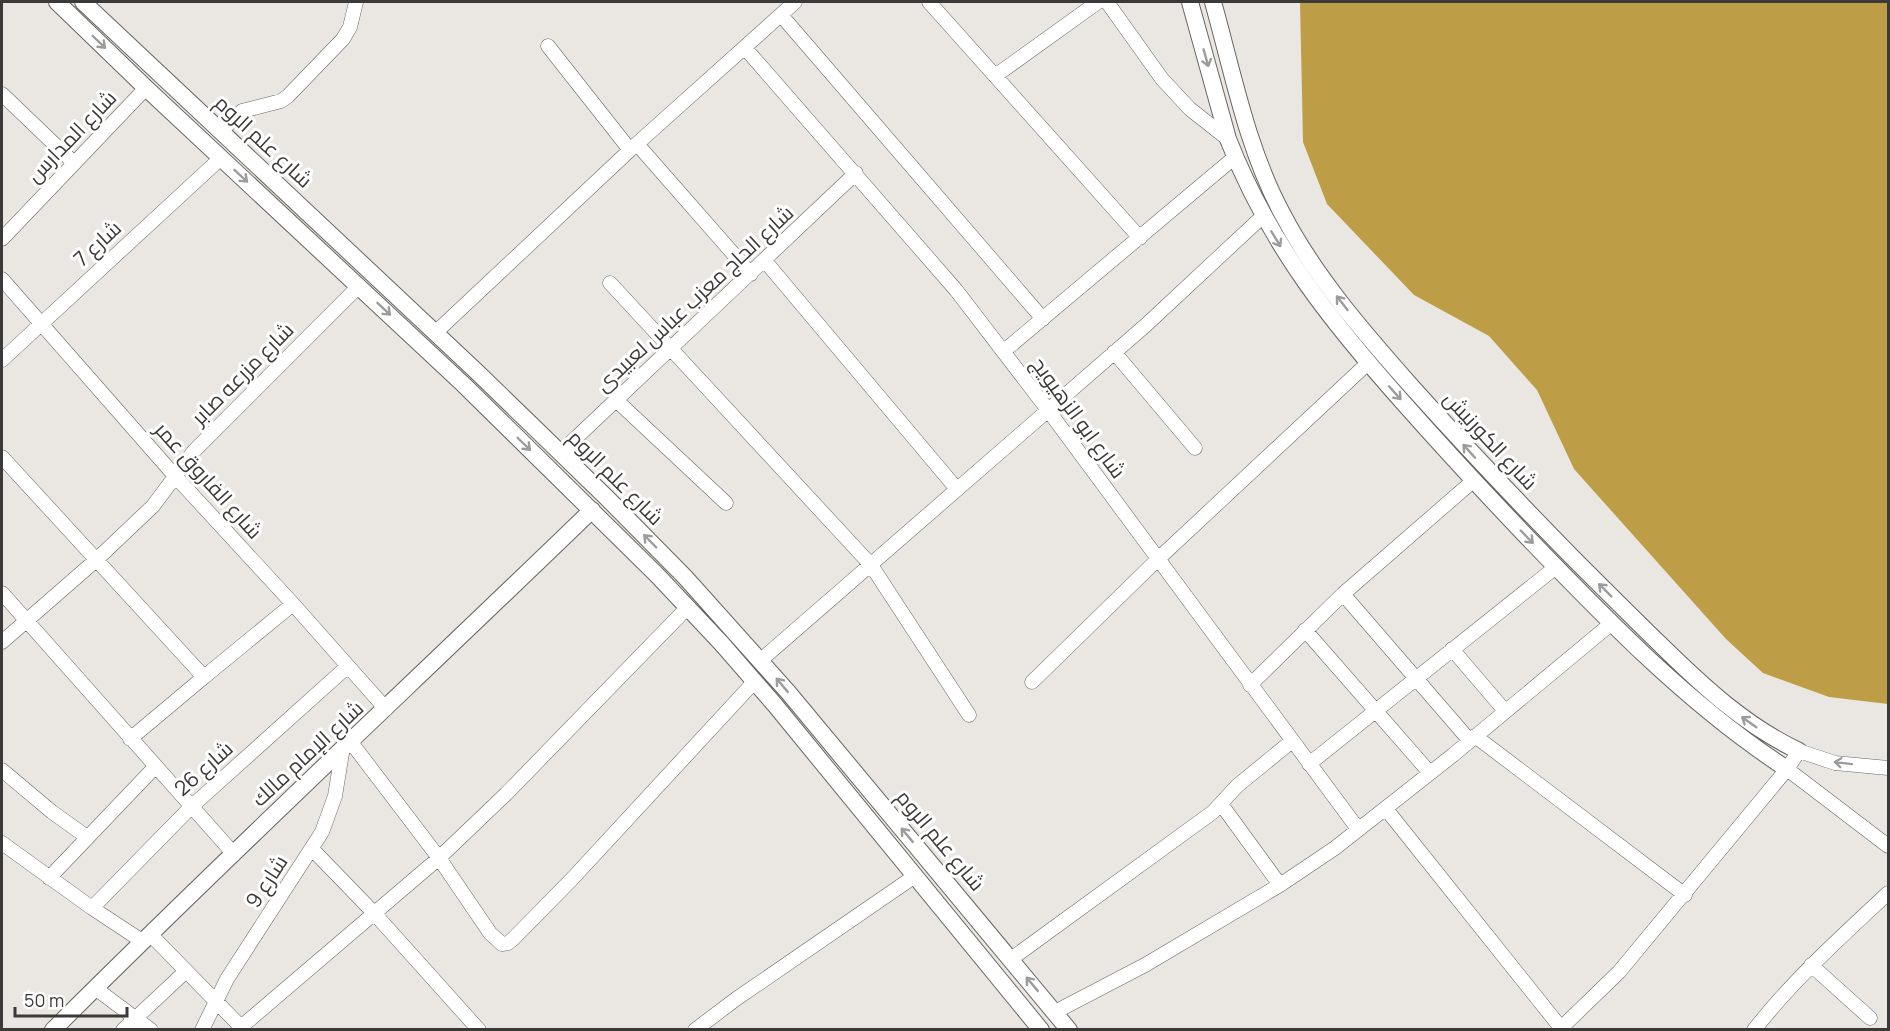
<svg xmlns="http://www.w3.org/2000/svg" width="1890" height="1031" viewBox="0 0 1890 1031" font-family="Manrope,Cairo,sans-serif">
<style>
.water{fill:#bd9e46}
.lines{fill:none;stroke-linecap:round;stroke-linejoin:round}
.minor-casing{stroke:#686661;stroke-width:15}
.tertiary-casing{stroke:#686661;stroke-width:18}
.minor{stroke:#fff;stroke-width:14}
.tertiary{stroke:#fff;stroke-width:16}
.oneway{stroke:#9d9c9c}
.labels{text-anchor:middle;dominant-baseline:central;stroke-width:6;stroke-linejoin:round;paint-order:stroke}
.street-label{font-size:21px;fill:#3b3a38;stroke:#fff}
</style>
<rect width="100%" height="100%" fill="#eae7e2"/>
<path class="water" d="M1300 2H1888V704L1829 697 1763 673 1726 639 1574 469 1537 390 1489 336 1414 295 1327 204 1303 142Z"/>
<g class="lines">
<defs>
<path id="minor" d="M929 2 1140 238
M1107 2 1162 79 1190 109 1228 139
M781 15 1043 319
M548 46 630 150
M745 48 956 290 1048 410 1358 829
M995 76 1098 2
M2 94 74 163
M221 131 242 111 281 101 288 96 343 39 350 27 356 2
M637 144 751 274
M2 239 146 88
M765 261 956 488
M2 279 175 476 293 604 386 709
M610 283 871 565 969 715
M435 333 630 150 795 2
M1004 351 1235 157
M1114 352 1195 448
M2 360 221 158
M616 400 726 503
M560 453 856 173
M2 457 204 677 130 739
M2 593 233 853
M1343 594 1470 741
M1305 630 1430 773
M2 642 95 561 153 506 194 451 359 286
M1452 649 1505 711
M761 660 1146 325 1263 216
M204 677 293 604
M1032 682 1157 560 1368 363
M1250 685 1343 594 1473 481
M1475 736 1685 895
M350 741 439 858 490 933 502 944 508 943 513 939 572 879 755 681
M1309 764 1556 567
M1787 769 1888 846
M2 770 52 812 87 837
M1221 804 1280 885
M1386 809 1561 1028
M2 843 92 908 142 941
M312 849 374 913 479 1030
M49 878 155 767
M92 908 191 807 348 666
M150 934 244 1030
M1011 959 1213 812 1237 786 1292 741
M1811 965 1870 1018
M95 988 151 1030
M1055 1012 1145 965 1280 885 1335 848 1453 755 1612 623
M241 1027 439 858 506 794 688 607
M123 1030 186 971
M202 1030 227 979 322 832 335 796 343 747
M695 1030 736 999 915 876
M1559 1030 1619 972 1787 769 1799 751 1835 763 1888 768
M1754 1030C1794 979 1841 937 1888 893"/>
<path id="tertiary" d="M57 2 146 88 464 385 657 575 722 644 775 705 1041 1030
M83 2 476 371 606 497 685 577 788 692 1069 1030
M1190 2 1228 139C1270 246 1332 323 1408 408 1447 452 1487 495 1528 538 1608 621 1690 706 1787 769
M1213 2C1233 73 1247 149 1283 215 1316 278 1365 334 1412 387 1464 445 1518 502 1573 558 1603 588 1633 618 1664 648 1705 688 1746 726 1799 751
M53 1030C230 853 413 683 592 510"/>
</defs>
<use href="#minor" class="minor-casing"/>
<use href="#tertiary" class="tertiary-casing"/>
<use href="#minor" class="minor"/>
<use href="#tertiary" class="tertiary"/>
</g>
<defs><path id="oneway-shaft" d="M-6 0H5M1.5-3L5.5 0L1.5 3" fill="none" stroke-width="1.6" stroke-linecap="round" stroke-linejoin="round" transform="scale(1.5)"/></defs>
<g class="oneway">
<use href="#oneway-shaft" transform="translate(99 42) rotate(44)"/>
<use href="#oneway-shaft" transform="translate(1206 58) rotate(74)"/>
<use href="#oneway-shaft" transform="translate(241 176) rotate(43)"/>
<use href="#oneway-shaft" transform="translate(1276 239) rotate(59)"/>
<use href="#oneway-shaft" transform="translate(1342 303) rotate(-128)"/>
<use href="#oneway-shaft" transform="translate(384 309) rotate(43)"/>
<use href="#oneway-shaft" transform="translate(1395 393) rotate(48)"/>
<use href="#oneway-shaft" transform="translate(524 444) rotate(44)"/>
<use href="#oneway-shaft" transform="translate(1469 451) rotate(-132)"/>
<use href="#oneway-shaft" transform="translate(1527 537) rotate(46)"/>
<use href="#oneway-shaft" transform="translate(650 541) rotate(-134)"/>
<use href="#oneway-shaft" transform="translate(1605 590) rotate(-135)"/>
<use href="#oneway-shaft" transform="translate(782 685) rotate(-130)"/>
<use href="#oneway-shaft" transform="translate(1749 722) rotate(-145)"/>
<use href="#oneway-shaft" transform="translate(1843 763) rotate(-173)"/>
<use href="#oneway-shaft" transform="translate(907 835) rotate(-130)"/>
<use href="#oneway-shaft" transform="translate(1032 984) rotate(-130)"/>
</g>
<g class="labels">
<g class="street-label">
<text transform="translate(71 136) rotate(-46)">شارع المدارس</text>
<text transform="translate(264 141) rotate(43)">شارع علم الروم</text>
<text transform="translate(97 243) rotate(-43)">شارع 7</text>
<text transform="translate(694 298) rotate(-43)">شارع الحاج معزب عباس لعبيدى</text>
<text transform="translate(242 373) rotate(-45)">شارع مزرعه صابر</text>
<text transform="translate(1079 417) rotate(54)">شارع ابو الزهيويج</text>
<text transform="translate(1491 440) rotate(47)">شارع الكورنيش</text>
<text transform="translate(616 477) rotate(45)">شارع علم الروم</text>
<text transform="translate(209 480) rotate(48)">شارع الفاروق عمر</text>
<text transform="translate(307 753) rotate(-43)">شارع الإمام مالك</text>
<text transform="translate(203 768) rotate(-42)">شارع 26</text>
<text transform="translate(941 840) rotate(50)">شارع علم الروم</text>
<text transform="translate(266 881) rotate(-57)">شارع 9</text>
</g>
</g>
<rect width="1890" height="1031" fill="none" stroke="#3b3a38" stroke-width="6"/>
<path d="M15 1007v9h112v-9" fill="none" stroke="#3b3a38" stroke-width="3"/>
<text x="24" y="1007" font-size="18" fill="#3b3a38" stroke="#ffffff" stroke-width="4.5" paint-order="stroke">50 m</text>
</svg>
